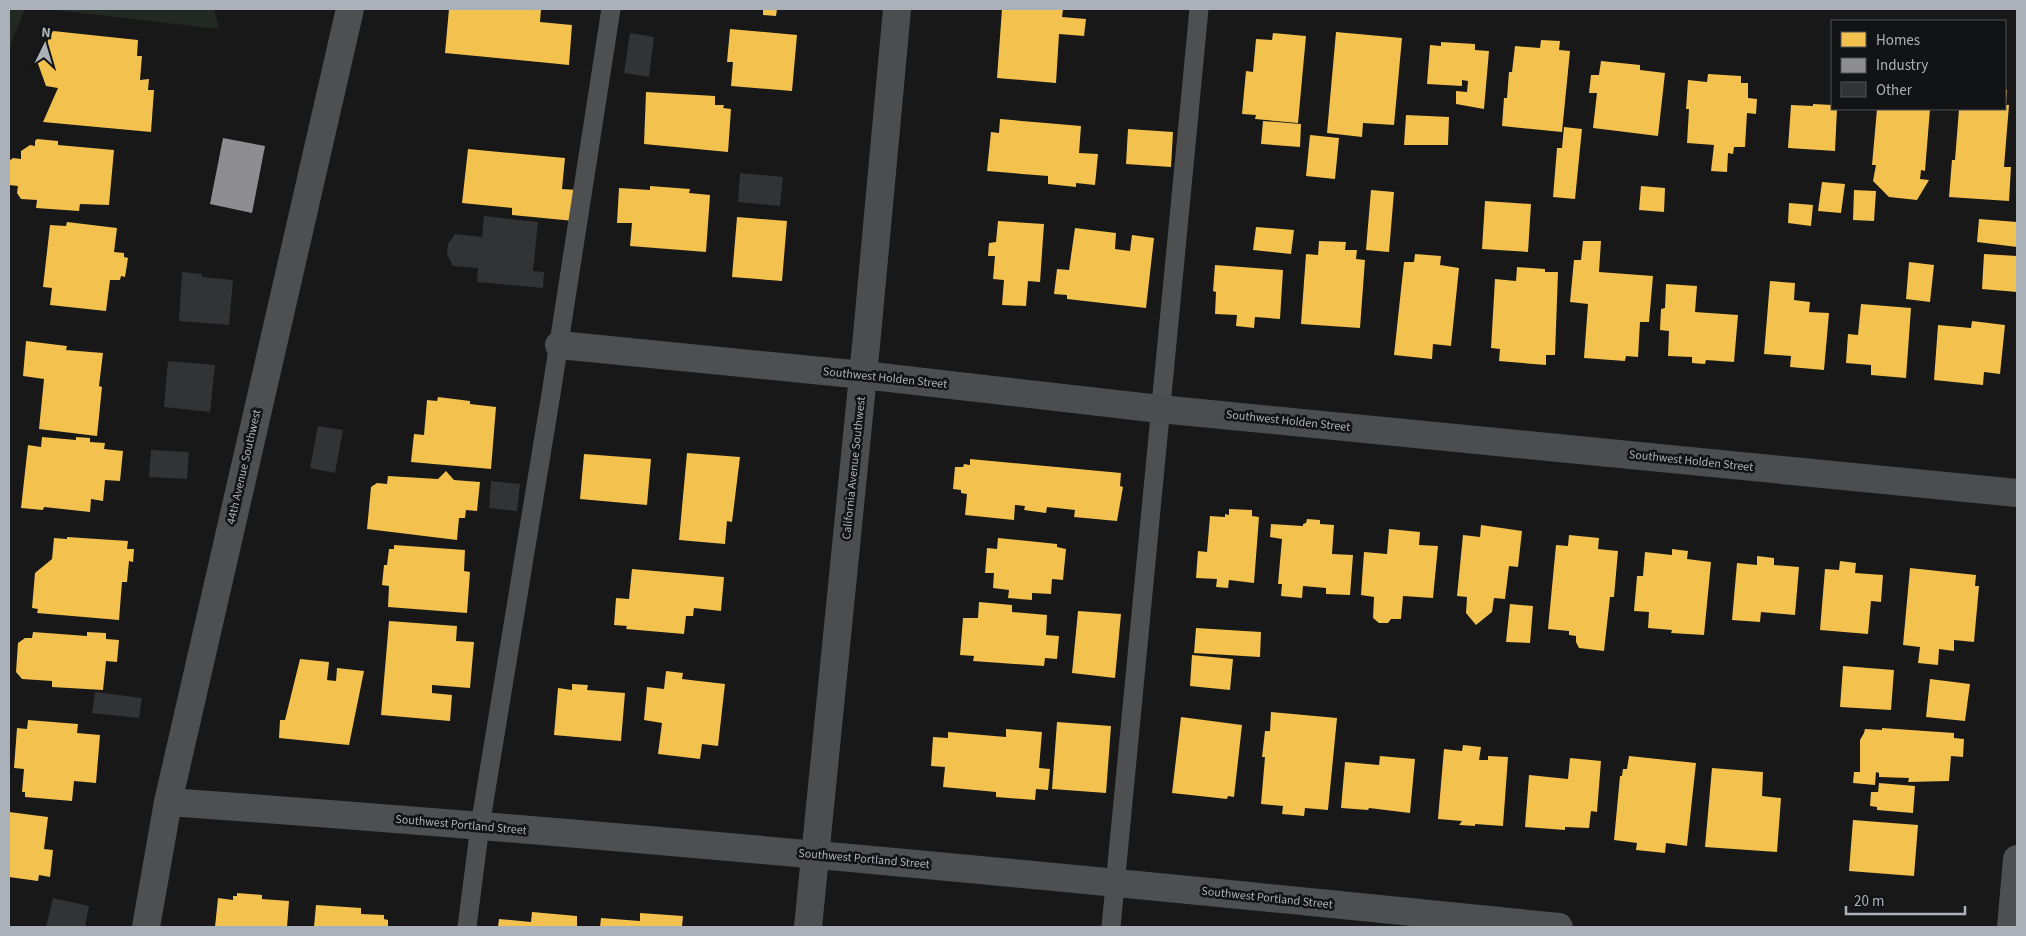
<svg xmlns="http://www.w3.org/2000/svg" width="2026" height="936" viewBox="0 0 2026 936" font-family="'Source Sans 3',sans-serif">
<style>
.green{fill:#222922}
.homes{fill:#f2c14e}
.industry{fill:#8d8d92}
.building{fill:#323334}
.lines{fill:none;stroke-linecap:round;stroke-linejoin:round}
.lane{stroke:#4d4f51;stroke-width:19}
.street{stroke:#4d4f51;stroke-width:28}
.secondary{stroke:#4c4d4f;stroke-width:28}
.labels{text-anchor:middle;dominant-baseline:central;stroke-width:5;stroke-linejoin:round;paint-order:stroke}
.street-label{font-size:12px;fill:#abb1b8;stroke:#121314}
</style>
<rect width="100%" height="100%" fill="#181818"/>
<path class="green" d="M9 9H25L9 48Z
M46 9H214L219 29Z"/>
<path class="homes" d="M449 9H541L540 22 572 25 569 65 445 53Z
M763 9H777L776 16 763 15Z
M1002 9H1063L1062 17 1086 19 1084 36 1059 34 1056 83 997 78Z
M730 29 797 35 792 91 731 86 733 62H727Z
M53 31 138 40 137 56H142L140 80 149 79 148 90H154L151 132 43 122 58 88 46 86 37 61Z
M1336 32 1402 38 1394 125 1363 123 1362 137 1327 133Z
M1273 33 1306 36 1298 123 1255 119 1256 115 1242 114 1246 71 1253 72 1256 39 1272 40Z
M1541 40 1560 41 1559 50 1570 51 1562 132 1502 126 1504 98H1507L1509 72H1512L1515 46 1540 48Z
M1441 42 1475 44V50L1489 51 1484 109 1456 104V91L1467 92 1468 81 1462 80V86L1427 84 1430 45 1441 46Z
M1601 61 1640 65V70L1665 73 1658 136 1593 128 1597 93H1589L1591 75H1599Z
M1708 74 1741 76V83H1748V98L1757 99 1756 114 1747 113 1745 147H1734L1733 154 1728 153 1727 172 1711 171 1714 145 1687 143 1689 109H1686L1688 80 1707 82Z
M2005 90H2007L2006 104H2005Z
M646 92 715 96V105H724L723 108 731 109 728 152 644 144Z
M1813 104 1832 105V109H1837L1835 151 1788 148 1791 105 1813 106Z
M2005 105H2009L2004 167H2011L2009 201 1949 197 1952 160H1955L1959 109H2005Z
M1877 109H1930L1925 171 1921 170 1920 179 1929 180 1917 200 1889 197 1873 181 1876 165H1872Z
M1406 115 1449 117 1448 145H1404Z
M1000 119 1081 126 1079 153 1098 154 1095 185 1076 183V187L1048 184V176L987 171 991 132 999 133Z
M1263 121 1301 124 1300 147 1261 144Z
M1564 127 1582 129 1575 199 1553 197 1557 148H1562Z
M1128 129 1173 132 1171 167 1126 164Z
M1310 135 1339 138 1335 179 1306 176Z
M37 139 58 141V145L114 150 109 205 80 204 79 211 36 208 37 200 21 199 17 193 18 186 9 185V161L13 158 21 159V151L30 145 35 146V141Z
M468 149 565 158 562 189 577 190 574 221 512 215V208L462 203Z
M1822 182 1845 184 1841 213 1818 211Z
M650 186 690 189 689 193 710 195 706 252 630 246 632 223H617L619 188 650 190Z
M1641 186 1665 188 1664 212 1639 210Z
M1371 190 1394 192 1389 252 1366 250Z
M1854 190 1876 191 1874 221 1853 220Z
M1485 201 1531 204 1528 252 1482 249Z
M1789 203 1813 205 1811 226 1788 223Z
M737 217 787 221 782 281 732 277Z
M1979 219 2017 222V247L1977 242Z
M998 221 1044 224 1040 282 1028 281 1026 306 1002 305 1004 280 993 279 995 256H988L989 243 996 242Z
M67 222 117 228 114 252 124 253V257L128 258 125 277 121 276 120 280H110L106 311 50 305 52 288 43 287 50 225 66 226Z
M1256 227 1294 230 1291 254 1253 250Z
M1075 228 1116 233 1115 249 1130 251 1132 235 1154 238 1146 308 1067 299V295L1054 294 1057 269 1069 270Z
M1319 241 1346 242 1345 250H1357L1356 259 1365 260 1360 328 1301 324 1306 254 1318 255Z
M1583 241H1601L1599 272 1653 276 1649 322H1640L1638 357 1626 356 1625 361 1584 358 1588 304 1570 302 1574 260H1581Z
M1415 254 1441 256 1440 265 1459 268 1451 346 1433 344 1432 359 1394 355 1404 262H1414Z
M1984 254 2017 256V292L1982 289Z
M1909 262 1934 265 1930 302 1906 299Z
M1215 265 1283 270 1280 319 1255 317 1254 328 1236 326 1237 315 1215 314 1216 292 1213 291Z
M1517 267 1545 269V272H1558L1555 355H1546V365L1499 361 1500 349 1491 348 1495 279 1516 281Z
M1770 281 1795 283 1794 300 1810 302 1809 312 1829 313 1824 370 1790 367 1791 356 1764 354Z
M1666 284 1697 286 1695 312 1738 315 1734 362 1706 360 1705 364 1692 363V357L1668 356 1669 331 1660 330 1661 309 1665 308Z
M1861 304 1911 308 1906 378 1871 375V365L1846 363 1848 334 1858 335Z
M1972 321 2005 325 2000 374 1984 372 1983 385 1934 380 1938 325 1971 328Z
M26 341 67 346 66 350 103 353 99 386 102 387 97 436 39 429 44 379 23 376Z
M438 397 470 401V404L496 407 491 469 411 462 414 434 424 435 427 400 437 401Z
M42 437 76 440V437L90 438V442L105 443 104 449 123 451 120 481 105 480 103 501 91 499 90 512 44 507 43 510 21 508 28 445 41 447Z
M687 453 740 457 732 522 727 521 725 544 679 540Z
M584 454 651 459 647 505 580 499Z
M970 459 1121 473 1120 486 1123 487 1117 521 1074 517 1075 510 1047 507 1046 513 1024 510 1025 506 1015 505 1014 520 965 515 967 494 961 493V490L953 489 955 467H963L964 464 970 465Z
M446 471 454 480 480 482 477 511 466 510 465 518H459L457 540 367 529 371 487 377 483 387 484 388 476 438 479Z
M1229 509 1252 510V516L1259 517 1254 583 1229 580 1228 588 1216 587 1217 579 1196 578 1198 551 1207 552 1210 516 1225 517V514L1229 515Z
M1307 519 1320 520V524L1334 525 1332 554 1353 555 1350 595 1326 594V588L1303 586 1302 598 1281 596 1282 584H1278L1282 539 1270 537 1271 524 1303 526V524L1306 523Z
M1481 525 1522 531 1518 567 1509 566 1505 599 1494 598 1492 612 1476 625 1466 613 1467 597 1457 596 1463 535 1480 537Z
M1389 529 1420 532 1419 545 1438 546 1433 598 1403 596 1401 619H1391L1388 623H1379L1373 618 1374 597 1361 595 1364 552 1387 554Z
M1569 535 1599 538 1598 549 1618 551 1614 597H1610L1604 651 1579 648 1576 642V636L1569 635V631L1548 629 1556 545 1568 546Z
M67 537 128 541 127 549H134L133 562 129 561 127 582H122L119 620 37 613 38 609 32 608 35 573 52 559 54 538 67 539Z
M998 538 1057 544V547L1066 549 1063 580 1052 579 1051 594 1032 593V600L1008 598 1009 590 993 588 994 573H985L987 548 997 549Z
M394 545 465 550 464 571 470 572 467 613 388 607 389 586 382 585 384 565H387L389 549H394Z
M1672 549 1688 551 1687 559 1711 562 1704 635 1671 633 1672 630 1648 628 1649 612 1634 611 1637 576H1643L1645 552 1672 555Z
M1757 556 1774 558V565L1799 567 1795 615 1761 612 1760 622 1732 620 1737 563 1757 565Z
M1840 561 1856 563 1855 573 1883 575 1881 602 1871 601 1868 634 1820 630 1825 569 1839 570Z
M1910 568 1976 575 1975 586H1979L1974 642 1954 640V651L1939 649 1938 665 1918 663 1920 647 1903 645Z
M632 569 724 577 721 611 694 608 693 616H686L684 634 626 629 627 626 614 625 616 598 629 599Z
M979 602 1012 605V612L1047 615 1046 635 1059 636 1057 659 1045 658 1044 666 973 661 974 656 960 655 963 618H978Z
M1510 604 1533 606 1530 643 1506 642Z
M1078 611 1121 614 1115 678 1072 673Z
M389 621 457 626 456 641 474 642 470 688 432 685V693L452 695 450 721 381 715Z
M1196 628 1261 632 1260 657 1194 653Z
M33 632 87 636V632L106 633V639L119 640 117 662 106 661 103 690 52 687V681L22 679 16 672 18 643 25 638H32Z
M1192 655 1233 659 1230 690 1190 686Z
M300 659 329 662 327 680 336 681 337 668 364 671 349 745 279 738 280 720H285Z
M1843 666 1894 670 1891 710 1840 707Z
M666 671 683 673 682 679 725 684 718 746 702 744 700 759 658 754 662 723 644 720 647 687 664 689Z
M1930 679 1970 684 1965 721 1926 717Z
M572 684 588 685 587 690 625 693 621 741 554 735 558 688 572 690Z
M1271 712 1337 718 1328 810 1305 808 1304 816 1282 814 1283 806 1261 804 1265 757H1262L1265 731H1270Z
M1181 717 1242 725 1234 797 1228 796 1227 799 1172 793Z
M28 720 78 724 77 733 100 735 96 783 74 781 72 801 25 797V792H22L24 769 14 768 17 728 27 729Z
M1057 722 1111 726 1106 793 1052 789Z
M1882 728 1954 733V738L1964 739 1963 757 1951 756 1949 781 1908 782 1909 778 1879 777V773L1876 772 1875 785 1853 783 1854 772H1860V740L1864 733 1865 729 1882 730Z
M1006 729 1042 732 1039 768 1050 769 1048 790 1036 789 1035 800 996 797V792L943 787 945 767 931 766 933 737 948 738V732L1006 737Z
M1463 745 1481 747 1479 760H1488V756L1508 757 1503 826 1475 824V826L1459 825 1462 821 1438 819 1444 749 1462 751Z
M1380 756 1415 759 1410 813 1369 808 1368 810 1341 808 1345 762 1379 765Z
M1629 756 1696 763 1687 846 1666 843 1665 853 1636 850 1637 843 1614 840 1620 776H1622L1623 769H1627Z
M1570 758 1601 761 1597 812 1591 811 1589 828 1565 827V830L1525 827 1529 775 1568 779Z
M1712 768 1763 772 1762 796 1781 798 1777 852 1705 847Z
M1879 783 1915 786 1913 813 1877 810V807L1870 806 1871 792H1878Z
M9 812 48 817 44 849 53 850 50 877 39 875 38 881 9 877Z
M1853 820 1918 825 1914 876 1849 871Z
M237 893 262 895V899L289 901 287 927H215L218 898 233 900V896H237Z
M316 905 361 908V914L384 915V919L388 920V927H314Z
M532 912 577 916V927H498L499 919 531 922Z
M640 913 683 916 682 927H600L601 918 640 921Z"/>
<path class="industry" d="M223 138 265 146 252 213 210 204Z"/>
<path class="building" d="M630 33 654 37 649 77 624 73Z
M740 173 783 177 780 206 738 202Z
M484 216 538 222 533 271 544 272 543 288 477 282 478 268 453 266 447 254 448 244 455 234 482 237Z
M182 272 202 274V277L233 280 229 325 179 321Z
M168 361 215 365 210 412 164 407Z
M318 426 343 430 335 473 310 468Z
M151 450 189 452 187 479 149 477Z
M491 481 520 484 517 511 489 508Z
M95 692 142 698 139 718 92 713Z
M53 898 89 906 85 927H46Z"/>
<g class="lines">
<path class="lane" d="M467 927 480 826 551 394 611 9
M1111 927 1199 9"/>
<path class="street" d="M559 345 863 375
M168 802C633 835 1096 880 1559 927
M146 927 168 802 350 9
M2011 927 2017 859"/>
<path class="secondary" d="M863 375 1160 409 2017 493
M808 927 867 335 897 9"/>
</g>
<g class="labels">
<g class="street-label">
<text transform="translate(885 378) rotate(6)">Southwest Holden Street</text>
<text transform="translate(1288 421) rotate(6)">Southwest Holden Street</text>
<text transform="translate(1691 461) rotate(6)">Southwest Holden Street</text>
<text transform="translate(244 467) rotate(-77)">44th Avenue Southwest</text>
<text transform="translate(854 468) rotate(-84)">California Avenue Southwest</text>
<text transform="translate(461 825) rotate(5)">Southwest Portland Street</text>
<text transform="translate(864 859) rotate(5)">Southwest Portland Street</text>
<text transform="translate(1267 898) rotate(6)">Southwest Portland Street</text>
</g>
</g>
<rect width="2026" height="936" fill="none" stroke="#abb1b8" stroke-width="20"/>
<rect x="1831" y="20" width="175" height="90" fill="#121314" stroke="#4f5256"/>
<rect x="1841" y="32" width="25" height="15" fill="#f2c14e" stroke="#4f5256"/>
<text x="1876" y="45" font-size="15" fill="#abb1b8">Homes</text>
<rect x="1841" y="58" width="25" height="15" fill="#8d8d92" stroke="#4f5256"/>
<text x="1876" y="70" font-size="15" fill="#abb1b8">Industry</text>
<rect x="1841" y="82" width="25" height="15" fill="#323334" stroke="#4f5256"/>
<text x="1876" y="95" font-size="15" fill="#abb1b8">Other</text>
<g transform="translate(45 45) rotate(5)" stroke="#121314" stroke-width="4" paint-order="stroke">
<path d="M0-4L9 19L0 12L-9 19Z" fill="#abb1b8"/>
<text y="-8" font-size="14" font-weight="bold" text-anchor="middle" fill="#abb1b8">N</text>
</g>
<path d="M1846 906v8h119v-8" fill="none" stroke="#abb1b8" stroke-width="2.5"/>
<text x="1854" y="906" font-size="15" fill="#abb1b8" stroke="#121314" stroke-width="4" paint-order="stroke">20 m</text>
</svg>
